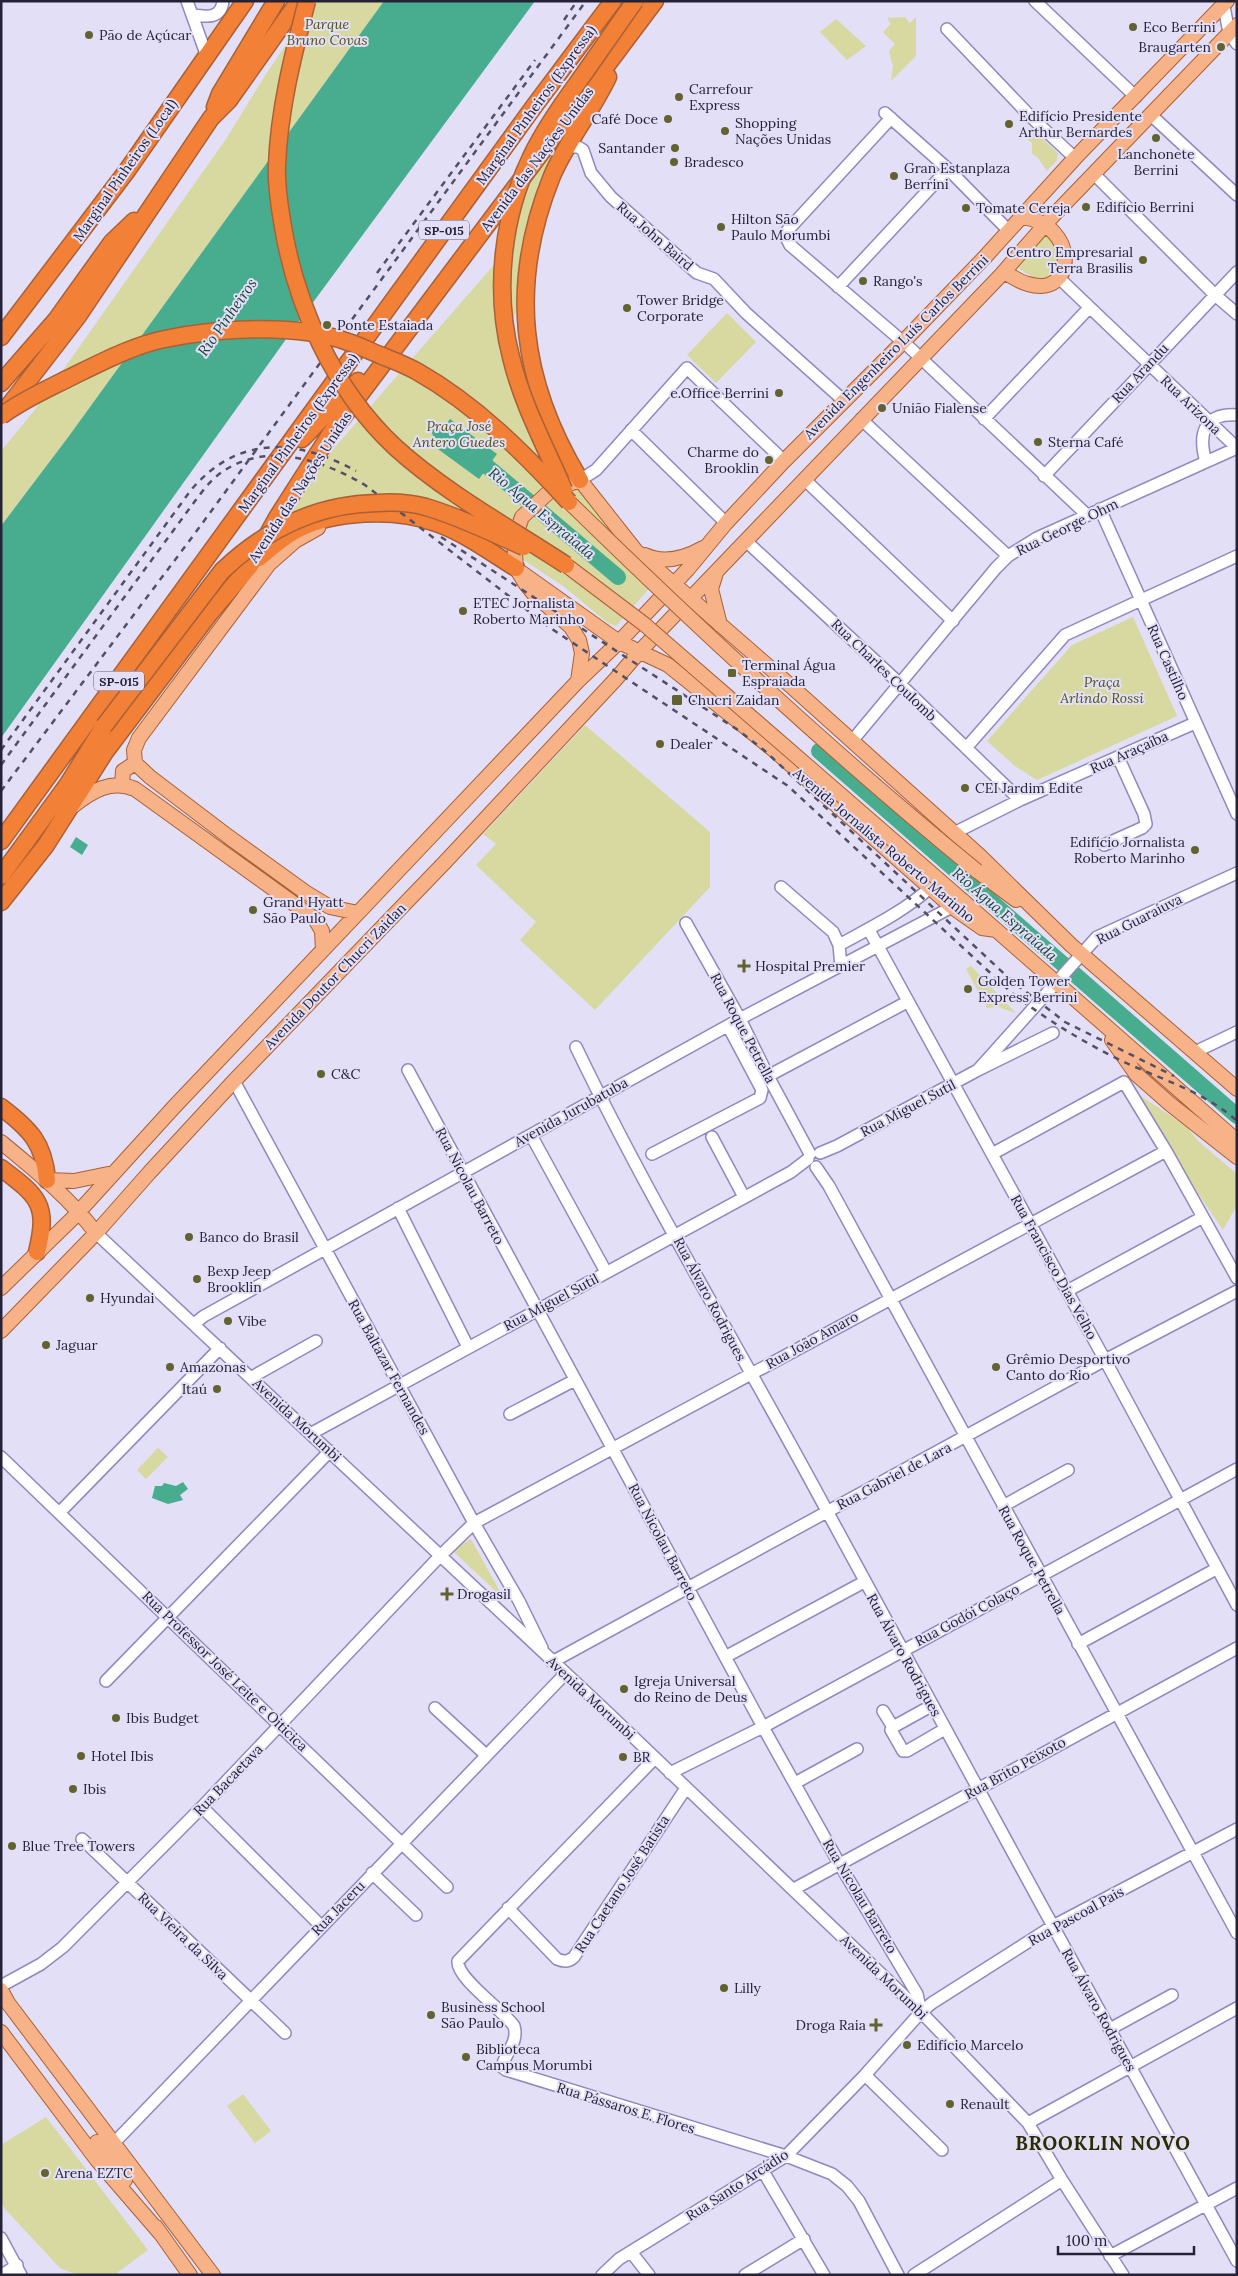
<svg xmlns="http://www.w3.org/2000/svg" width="1238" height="2276" viewBox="0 0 1238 2276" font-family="Lora,serif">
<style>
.green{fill:#d7d9a0}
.water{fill:#48ac8e}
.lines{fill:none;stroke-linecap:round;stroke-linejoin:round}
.river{stroke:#48ac8e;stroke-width:16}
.minor-casing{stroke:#9088be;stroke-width:14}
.major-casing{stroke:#aa6037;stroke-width:16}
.highway-casing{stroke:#aa6037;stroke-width:19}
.minor{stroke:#fff;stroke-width:11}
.major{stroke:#f7b387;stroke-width:14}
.highway{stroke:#f28137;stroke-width:16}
.rail{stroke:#535066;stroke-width:2.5;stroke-dasharray:6 6;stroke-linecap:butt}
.major-bridge-casing{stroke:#aa6037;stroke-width:16;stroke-linecap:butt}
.highway-bridge-casing{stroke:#aa6037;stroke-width:19;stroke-linecap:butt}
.major-bridge{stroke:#f7b387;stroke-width:14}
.highway-bridge{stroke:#f28137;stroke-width:16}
.poi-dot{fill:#616230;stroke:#e2dff7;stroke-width:2}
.labels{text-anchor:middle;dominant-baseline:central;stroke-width:4;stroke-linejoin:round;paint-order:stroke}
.shield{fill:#e2dff7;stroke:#5e5b71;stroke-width:1}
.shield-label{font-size:12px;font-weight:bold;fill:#252238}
.park-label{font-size:14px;font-style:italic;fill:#515215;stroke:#e2dff7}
.poi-label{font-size:14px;fill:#252238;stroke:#e2dff7;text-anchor:start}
.street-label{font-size:14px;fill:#252238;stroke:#e2dff7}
.water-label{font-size:15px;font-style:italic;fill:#194437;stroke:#e2dff7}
.district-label{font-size:19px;font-weight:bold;letter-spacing:1px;fill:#2b2c02;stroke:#e2dff7}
</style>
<rect width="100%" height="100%" fill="#e2dff7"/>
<path class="green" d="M316 1H384L69 436 1 526V451L34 411 226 139 266 74Z
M905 17 910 23 916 17V56L891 81 893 66 889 51 895 44 883 32 891 24 887 18Z
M836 19 866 46 847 60 820 32Z
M1031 128 1058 153 1057 160 1047 171 1038 158 1032 154V143L1023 136Z
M546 155 555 158 532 206 523 248 519 307 511 321 514 351 525 363 584 490 664 572 616 626 608 623 563 586 525 561 469 527 431 513 283 521 321 463 507 250 519 203Z
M1046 235C1062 247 1062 263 1051 279L1036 280 1017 267Z
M727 313 756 342 716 383 687 355Z
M1133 617 1177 716 1037 780 1015 766 987 741 1072 645Z
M585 725 710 832V887L595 1010 520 940 536 922 476 865 496 844 483 834Z
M971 966 1016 1013 998 1007 987 1008 966 969Z
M1139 1095 1186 1126 1198 1141 1237 1174V1205L1223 1230 1189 1180Z
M158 1448 168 1457 146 1479 137 1470Z
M471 1539 504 1599 452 1550Z
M243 2094 271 2131 255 2143 227 2106Z
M46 2117 148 2250 114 2275H78L60 2268 5 2209 1 2201V2145Z"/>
<path class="water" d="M384 1H535L289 335 1 738V526L69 436Z
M450 419 497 454 479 479 431 444Z
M76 837 88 845 82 855 70 847Z
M183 1482 188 1489 180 1495 183 1500 168 1504 152 1498 155 1486H162L164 1483 176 1486Z"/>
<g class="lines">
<path class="river" d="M440 432 488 467 618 577
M819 751 1237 1116"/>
<defs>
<path id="minor" d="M187 1 206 54
M1035 1 1136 97
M1223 1 1229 33 1237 44
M193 15C207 17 221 19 223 1
M947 29 1031 117 1075 158
M885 113 948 169 1009 231
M1151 115 1237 195
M891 118 787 231V239L790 245 909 347 1087 515
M567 147H578L583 150 591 173 611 197 691 268 697 273 714 279 746 313 843 400
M1094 174 1215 295 1237 314
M1059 278 1237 448
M838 287 948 169
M861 419 1008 556
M984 419 1089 308
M631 430 726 523
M1206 462C1198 435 1203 413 1237 415
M1044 476 1237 272
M804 479 953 621
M580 480 596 470 687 368 784 461
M1100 509 1237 814
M746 541 899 683 1020 800
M852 741 996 568 1008 556 1037 538 1237 448
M966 748 1065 635 1237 556
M954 833 1020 800 1195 723
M1104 845 1142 828 1146 824 1144 814 1118 757
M781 887 833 932 839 945 841 966
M686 923 740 1019 768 1076 810 1154
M869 930 1105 1360 1237 1605
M839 945C870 928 903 912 930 888
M576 1047C652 1205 744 1356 827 1511 963 1761 1099 2012 1237 2261
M1195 1052 1237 1032
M408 1070 763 1727 840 1865 917 1994 921 2012
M978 1070 1097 937 1237 873
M768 1076 907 1002
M234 1081 474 1523 519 1601 542 1648
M531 1135 606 1272
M712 1137 744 1197
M820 1153 837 1146 978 1070 1053 1033
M652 1154 760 1098 762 1090 728 1026
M992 1154 1124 1082 1166 1151 1237 1278
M816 1167 829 1186 1237 1933
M398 1208 468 1347
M96 1233 604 1709 921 2012 1028 2123 1062 2180 1123 2275
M1067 1291 1203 1217
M194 1324 204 1316 749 1014 952 907
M252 1377 316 1341
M510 1414 575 1380
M312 1433 791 1172 808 1159
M1 1457 447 1887
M1003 1506 1068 1470
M60 1512 220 1348
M1078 1644 1216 1569
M725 1657 864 1582
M552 1662 1105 1360 1237 1291
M106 1681 330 1451
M435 1708 486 1755
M883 1711 893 1727 891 1730 903 1751H907L945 1729
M893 1727 931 1706
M655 1758 458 1961C456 1978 503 2010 514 2026 519 2043 505 2052 502 2067L506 2070 786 2156 832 2174 847 2186 859 2201 898 2275
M670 1773 763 1727 1237 1469
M795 1783 857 1749
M202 1807 321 1926
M82 1839 285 2033
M372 1873 416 1915
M794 1889 1237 1648
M508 1908 557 1959C564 1962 568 1962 574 1957L686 1788
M1 1986 41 1964 63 1947 202 1807 440 1556 474 1523 1166 1151
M1110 2029 1172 1995
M865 2075 942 2150
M1028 2123 1237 2008
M113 2144 565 1674
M763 2171 824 2275
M1 2238 21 2275
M631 2252 649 2275
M1110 2256 1237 2188
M2 2275 17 2265
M602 2275 619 2259 786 2156 865 2075 921 2012 932 2003 1053 1926 1237 1829
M745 2275 804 2239
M914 2275 1062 2180"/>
<path id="major" d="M1004 272C1012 276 1019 282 1028 284 1077 299 1079 224 1022 217
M318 528 295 541 269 564 139 738 134 750 135 763 150 777 229 837 305 892 330 907 358 913
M645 555C664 564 685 558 703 548
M522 573 619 642 668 665 774 750 952 907 982 928 996 930
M716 573 711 589 720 625
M578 681 582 653 579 640 571 627 533 593 525 583 516 568 514 540 522 517 550 491 580 480 636 551 792 687 980 856 1071 945 1237 1089
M122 785 123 771 135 763
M73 806C92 791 111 779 135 789L315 919 322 931 323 950
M977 871 1016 900
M962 900 1237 1141
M1112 1040 1136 1074 1170 1104 1237 1157
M1 1142C35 1170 70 1198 96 1233
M47 1180 74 1181 113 1173
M1 1288 73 1218 174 1107 578 681 619 642 688 569 726 523 784 461 903 342 985 257 1075 158 1227 1
M1 1331 96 1233 149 1173 234 1081 446 861 615 680 640 651 1001 275 1050 219 1237 25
M1 1990 8 2003 213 2275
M1 2032 97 2160 160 2233
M97 2142 125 2180
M156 2227 190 2275"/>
<path id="highway" d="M215 107 220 94 276 1
M1 337 126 172 245 1
M1 383 56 320 112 242 134 221
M4 412 78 316 211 118 229 100 299 1
M302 439 358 381
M580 480C520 381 508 285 552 176 567 141 592 111 608 77
M259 558C270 549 282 538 295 531 333 510 396 508 436 523 465 533 490 552 516 568
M1 841 535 105 613 1
M1 876 68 784 104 726
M1 902 46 845 105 752 210 613 250 566 278 516 331 433 655 1
M1 1107C30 1129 44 1143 47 1180
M1 1168C38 1196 49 1204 37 1252"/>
</defs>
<use href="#minor" class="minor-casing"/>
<use href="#major" class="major-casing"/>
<use href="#highway" class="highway-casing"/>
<use href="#minor" class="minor"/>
<use href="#major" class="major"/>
<use href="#highway" class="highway"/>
<path class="rail" d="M564 20 577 1
M377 273 535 60
M441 537 738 730 765 751 1012 981 1065 1022 1174 1076
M1 750 191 490C238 435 296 438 356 471
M1 765 195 501C202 492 209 482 218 475 263 440 321 459 365 485L549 627 788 786 1012 993C1047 1020 1083 1042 1122 1061 1160 1079 1205 1092 1237 1121
M1 791 190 540 586 1"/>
<defs>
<path id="major-bridge" d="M569 502C700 630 835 755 977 871
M566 565 644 624 962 900"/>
<path id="highway-bridge" d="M307 1C293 55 279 110 277 165 276 183 279 203 282 221 295 304 333 389 395 447 443 491 511 529 566 565
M1 416C21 401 45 390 67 379 96 365 133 345 165 339 217 328 298 323 348 342 359 345 369 351 380 355 392 360 406 365 418 372 476 405 524 453 569 502
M564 490C546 447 522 404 511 357 494 291 502 216 532 155 544 130 560 107 576 85 596 57 615 29 635 1
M104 726 222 571C265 530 317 504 377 503 393 502 411 503 426 507 460 517 492 533 524 547"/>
</defs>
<use href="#major-bridge" class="major-bridge-casing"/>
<use href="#highway-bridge" class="highway-bridge-casing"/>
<use href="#major-bridge" class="major-bridge"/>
<use href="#highway-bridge" class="highway-bridge"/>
</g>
<g class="poi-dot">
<circle cx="1133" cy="27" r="5"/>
<circle cx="89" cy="35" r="5"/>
<circle cx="1221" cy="47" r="5"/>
<circle cx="679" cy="97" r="5"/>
<circle cx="668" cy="119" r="5"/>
<circle cx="1009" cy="124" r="5"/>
<circle cx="725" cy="131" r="5"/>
<circle cx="1156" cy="138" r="5"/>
<circle cx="675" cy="148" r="5"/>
<circle cx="674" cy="162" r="5"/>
<circle cx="894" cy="176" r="5"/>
<circle cx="1086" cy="207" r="5"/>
<circle cx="966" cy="208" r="5"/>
<circle cx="721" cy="227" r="5"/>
<circle cx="1143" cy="260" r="5"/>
<circle cx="863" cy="281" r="5"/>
<circle cx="627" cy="308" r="5"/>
<circle cx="327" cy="325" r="5"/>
<circle cx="779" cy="393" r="5"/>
<circle cx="882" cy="408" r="5"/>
<circle cx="1038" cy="442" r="5"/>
<circle cx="769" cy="460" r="5"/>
<circle cx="463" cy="611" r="5"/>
<rect x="727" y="668" width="10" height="10" rx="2.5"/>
<rect x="671" y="694" width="12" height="12" rx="2.5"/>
<circle cx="660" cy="744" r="5"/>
<circle cx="965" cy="788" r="5"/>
<circle cx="1195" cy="850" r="5"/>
<circle cx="253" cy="910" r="5"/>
<path d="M741.5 958.5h5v5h5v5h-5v5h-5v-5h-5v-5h5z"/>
<circle cx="968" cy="989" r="5"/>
<circle cx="321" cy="1074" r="5"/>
<circle cx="189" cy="1237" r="5"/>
<circle cx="197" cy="1279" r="5"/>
<circle cx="90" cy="1298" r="5"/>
<circle cx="228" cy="1321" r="5"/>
<circle cx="46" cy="1345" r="5"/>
<circle cx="170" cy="1367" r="5"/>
<circle cx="996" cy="1367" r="5"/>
<circle cx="217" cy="1389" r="5"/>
<path d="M444.5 1586.5h5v5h5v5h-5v5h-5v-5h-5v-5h5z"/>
<circle cx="624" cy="1689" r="5"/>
<circle cx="116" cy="1718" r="5"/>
<circle cx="81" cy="1756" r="5"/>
<circle cx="623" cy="1757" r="5"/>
<circle cx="73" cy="1789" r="5"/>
<circle cx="12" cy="1846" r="5"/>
<circle cx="724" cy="1988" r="5"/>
<circle cx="431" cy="2015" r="5"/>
<path d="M873.5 2017.5h5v5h5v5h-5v5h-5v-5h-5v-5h5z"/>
<circle cx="907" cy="2045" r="5"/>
<circle cx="466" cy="2057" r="5"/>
<circle cx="950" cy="2104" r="5"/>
<circle cx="45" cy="2173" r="5"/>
</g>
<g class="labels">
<g class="shield">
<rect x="419" y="220.5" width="50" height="19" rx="4"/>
<rect x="94" y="671.5" width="50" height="19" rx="4"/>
</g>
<g class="shield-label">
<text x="444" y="230">SP-015</text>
<text x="119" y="681">SP-015</text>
</g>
<g class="park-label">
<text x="327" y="24">Parque<tspan x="327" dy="16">Bruno Covas</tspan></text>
<text x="459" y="426">Praça José<tspan x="459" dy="16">Antero Guedes</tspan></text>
<text x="1102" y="682">Praça<tspan x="1102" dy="16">Arlindo Rossi</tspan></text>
</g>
<g class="poi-label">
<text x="1143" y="27">Eco Berrini</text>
<text x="99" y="35">Pão de Açúcar</text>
<text x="1211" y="47" text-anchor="end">Braugarten</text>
<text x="689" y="89">Carrefour<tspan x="689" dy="16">Express</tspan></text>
<text x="1019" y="116">Edifício Presidente<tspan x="1019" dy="16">Arthur Bernardes</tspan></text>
<text x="658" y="119" text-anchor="end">Café Doce</text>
<text x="735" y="123">Shopping<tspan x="735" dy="16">Nações Unidas</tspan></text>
<text x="665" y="148" text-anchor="end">Santander</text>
<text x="1156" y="154" text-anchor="middle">Lanchonete<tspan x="1156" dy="16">Berrini</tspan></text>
<text x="684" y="162">Bradesco</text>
<text x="904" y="168">Gran Estanplaza<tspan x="904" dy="16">Berrini</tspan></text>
<text x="1096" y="207">Edifício Berrini</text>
<text x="976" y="208">Tomate Cereja</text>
<text x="731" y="219">Hilton São<tspan x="731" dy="16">Paulo Morumbi</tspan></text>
<text x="1133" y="252" text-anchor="end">Centro Empresarial<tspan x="1133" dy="16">Terra Brasilis</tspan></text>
<text x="873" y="281">Rango's</text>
<text x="637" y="300">Tower Bridge<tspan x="637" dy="16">Corporate</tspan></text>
<text x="337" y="325">Ponte Estaiada</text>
<text x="769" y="393" text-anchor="end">e.Office Berrini</text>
<text x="892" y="408">União Fialense</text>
<text x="1048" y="442">Sterna Café</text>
<text x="759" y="452" text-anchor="end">Charme do<tspan x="759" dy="16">Brooklin</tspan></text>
<text x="473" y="603">ETEC Jornalista<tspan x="473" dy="16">Roberto Marinho</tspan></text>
<text x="742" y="665">Terminal Água<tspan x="742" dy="16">Espraiada</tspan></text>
<text x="688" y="700">Chucri Zaidan</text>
<text x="670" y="744">Dealer</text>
<text x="975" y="788">CEI Jardim Edite</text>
<text x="1185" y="842" text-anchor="end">Edifício Jornalista<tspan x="1185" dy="16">Roberto Marinho</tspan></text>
<text x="263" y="902">Grand Hyatt<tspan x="263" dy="16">São Paulo</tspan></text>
<text x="755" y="966">Hospital Premier</text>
<text x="978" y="981">Golden Tower<tspan x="978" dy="16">Express Berrini</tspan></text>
<text x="331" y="1074">C&amp;C</text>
<text x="199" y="1237">Banco do Brasil</text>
<text x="207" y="1271">Bexp Jeep<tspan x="207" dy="16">Brooklin</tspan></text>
<text x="100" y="1298">Hyundai</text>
<text x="238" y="1321">Vibe</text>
<text x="56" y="1345">Jaguar</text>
<text x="1006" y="1359">Grêmio Desportivo<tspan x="1006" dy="16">Canto do Rio</tspan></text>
<text x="180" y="1367">Amazonas</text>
<text x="207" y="1389" text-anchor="end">Itaú</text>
<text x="457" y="1594">Drogasil</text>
<text x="634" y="1681">Igreja Universal<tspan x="634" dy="16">do Reino de Deus</tspan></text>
<text x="126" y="1718">Ibis Budget</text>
<text x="91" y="1756">Hotel Ibis</text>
<text x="633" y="1757">BR</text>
<text x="83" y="1789">Ibis</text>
<text x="22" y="1846">Blue Tree Towers</text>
<text x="734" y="1988">Lilly</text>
<text x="441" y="2007">Business School<tspan x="441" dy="16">São Paulo</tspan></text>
<text x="866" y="2025" text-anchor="end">Droga Raia</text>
<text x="917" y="2045">Edifício Marcelo</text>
<text x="476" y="2049">Biblioteca<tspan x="476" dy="16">Campus Morumbi</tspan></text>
<text x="960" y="2104">Renault</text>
<text x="55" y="2173">Arena EZTC</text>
</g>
<g class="street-label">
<text transform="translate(536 105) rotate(-54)">Marginal Pinheiros (Expressa)</text>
<text transform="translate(537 159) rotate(-53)">Avenida das Nações Unidas</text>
<text transform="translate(125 170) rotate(-55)">Marginal Pinheiros (Local)</text>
<text transform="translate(655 236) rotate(41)">Rua John Baird</text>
<text transform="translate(896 347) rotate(-45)">Avenida Engenheiro Luís Carlos Berrini</text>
<text transform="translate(1140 373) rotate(-47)">Rua Arandu</text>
<text transform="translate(1191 405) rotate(44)">Rua Arizona</text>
<text transform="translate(298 433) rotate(-54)">Marginal Pinheiros (Expressa)</text>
<text transform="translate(300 487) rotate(-57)">Avenida das Nações Unidas</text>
<text transform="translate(1067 527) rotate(-26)">Rua George Ohm</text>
<text transform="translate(1168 662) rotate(66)">Rua Castilho</text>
<text transform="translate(884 670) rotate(44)">Rua Charles Coulomb</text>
<text transform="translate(1129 752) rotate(-24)">Rua Araçaíba</text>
<text transform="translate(884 845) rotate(40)">Avenida Jornalista Roberto Marinho</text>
<text transform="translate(1139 919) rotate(-27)">Rua Guaraíuva</text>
<text transform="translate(335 976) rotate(-46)">Avenida Doutor Chucri Zaidan</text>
<text transform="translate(743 1028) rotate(62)">Rua Roque Petrella</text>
<text transform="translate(908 1108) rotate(-28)">Rua Miguel Sutil</text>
<text transform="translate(571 1112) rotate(-29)">Avenida Jurubatuba</text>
<text transform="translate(470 1186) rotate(62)">Rua Nicolau Barreto</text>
<text transform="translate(1054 1267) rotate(61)">Rua Francisco Dias Velho</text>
<text transform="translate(710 1299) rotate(62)">Rua Álvaro Rodrigues</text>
<text transform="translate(551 1302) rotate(-28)">Rua Miguel Sutil</text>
<text transform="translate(812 1340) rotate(-29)">Rua João Amaro</text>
<text transform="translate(389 1367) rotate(61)">Rua Baltazar Fernandes</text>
<text transform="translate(297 1420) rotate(43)">Avenida Morumbi</text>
<text transform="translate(894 1476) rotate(-28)">Rua Gabriel de Lara</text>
<text transform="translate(663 1542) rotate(62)">Rua Nicolau Barreto</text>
<text transform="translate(1032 1560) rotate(61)">Rua Roque Petrella</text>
<text transform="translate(967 1615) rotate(-28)">Rua Godói Colaço</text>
<text transform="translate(904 1655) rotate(61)">Rua Álvaro Rodrigues</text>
<text transform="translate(225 1671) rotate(44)">Rua Professor José Leite e Oiticica</text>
<text transform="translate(591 1698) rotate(43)">Avenida Morumbi</text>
<text transform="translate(1015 1768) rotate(-29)">Rua Brito Peixoto</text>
<text transform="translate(228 1780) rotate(-46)">Rua Bacaetava</text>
<text transform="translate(622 1884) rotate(-57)">Rua Caetano José Batista</text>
<text transform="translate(860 1896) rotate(59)">Rua Nicolau Barreto</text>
<text transform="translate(338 1908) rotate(-46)">Rua Jaceru</text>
<text transform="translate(1076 1916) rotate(-29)">Rua Pascoal Pais</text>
<text transform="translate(183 1936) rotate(44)">Rua Vieira da Silva</text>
<text transform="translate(884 1977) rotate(44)">Avenida Morumbi</text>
<text transform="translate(1099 2010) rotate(61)">Rua Álvaro Rodrigues</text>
<text transform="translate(626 2108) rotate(17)">Rua Pássaros E. Flores</text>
<text transform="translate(737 2185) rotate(-33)">Rua Santo Arcádio</text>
</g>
<g class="water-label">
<text transform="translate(227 317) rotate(-55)">Rio Pinheiros</text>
<text transform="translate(542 513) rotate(40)">Rio Água Espraiada</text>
<text transform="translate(1005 914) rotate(41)">Rio Água Espraiada</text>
</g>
<g class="district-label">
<text x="1103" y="2143">BROOKLIN NOVO</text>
</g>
</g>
<rect width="1238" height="2276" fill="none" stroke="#252238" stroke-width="5"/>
<path d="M1058 2246v8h136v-8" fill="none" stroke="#252238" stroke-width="2.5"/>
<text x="1066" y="2246" font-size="15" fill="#252238" stroke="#e2dff7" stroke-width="4" paint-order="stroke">100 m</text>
</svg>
